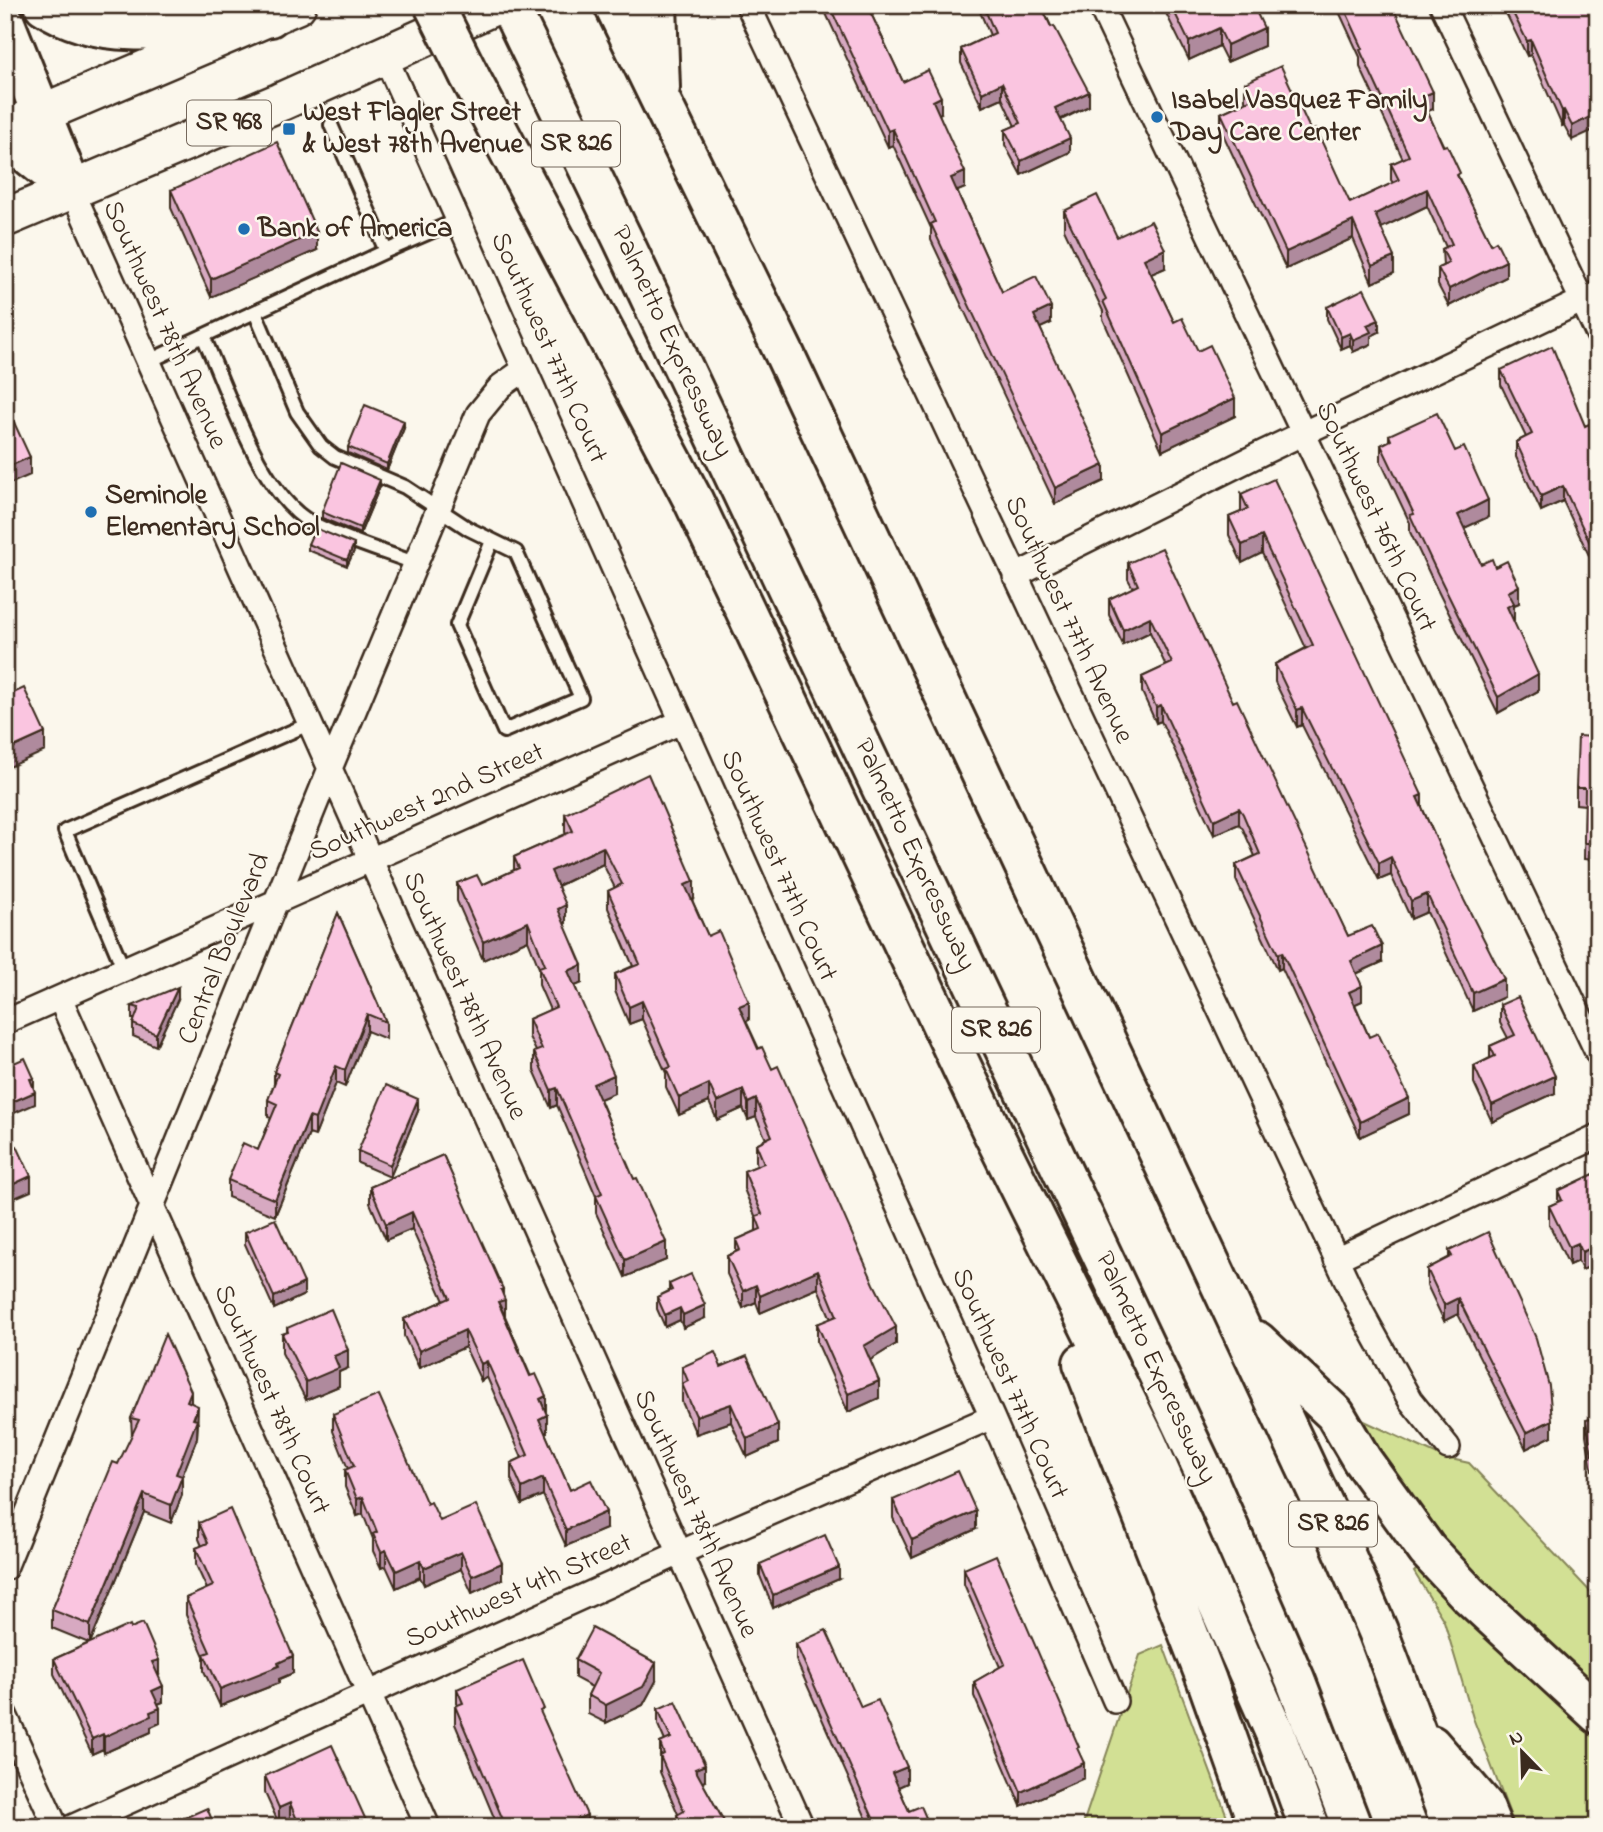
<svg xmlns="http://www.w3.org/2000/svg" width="1603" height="1832" viewBox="0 0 1603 1832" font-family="'Indie Flower',sans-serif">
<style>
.green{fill:#d2e094;stroke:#868559;stroke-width:2}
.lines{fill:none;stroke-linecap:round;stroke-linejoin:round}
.lane-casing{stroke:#3b2a1e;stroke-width:18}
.street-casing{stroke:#3b2a1e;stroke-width:28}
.primary-casing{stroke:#3b2a1e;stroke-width:42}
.highway-casing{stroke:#3b2a1e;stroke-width:44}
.lane{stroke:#fbf7ec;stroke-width:12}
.street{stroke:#fbf7ec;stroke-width:23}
.primary{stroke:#fbf7ec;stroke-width:37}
.highway{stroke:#fbf7ec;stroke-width:38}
.highway-bridge-casing{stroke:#3b2a1e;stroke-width:44;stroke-linecap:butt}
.highway-bridge{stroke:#fbf7ec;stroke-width:38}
.wall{fill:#d7a9c1;stroke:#3b2a1e;stroke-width:2}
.shaded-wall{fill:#af8a9d;stroke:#3b2a1e;stroke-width:2}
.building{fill:#fac5e0;stroke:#3b2a1e;stroke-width:2}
.poi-dot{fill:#1f6fb2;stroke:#fbf7ec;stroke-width:2.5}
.labels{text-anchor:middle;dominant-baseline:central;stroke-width:5;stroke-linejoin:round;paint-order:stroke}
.shield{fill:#fbf7ec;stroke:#75685c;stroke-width:2}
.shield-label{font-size:26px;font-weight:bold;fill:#3b2a1e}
.poi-label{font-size:28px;font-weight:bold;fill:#3b2a1e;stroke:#fbf7ec;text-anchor:start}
.street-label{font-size:28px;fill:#3b2a1e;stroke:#fbf7ec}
</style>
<rect width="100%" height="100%" fill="#fbf7ec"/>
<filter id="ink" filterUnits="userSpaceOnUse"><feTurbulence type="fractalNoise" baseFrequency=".0143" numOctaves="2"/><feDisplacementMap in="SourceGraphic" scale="14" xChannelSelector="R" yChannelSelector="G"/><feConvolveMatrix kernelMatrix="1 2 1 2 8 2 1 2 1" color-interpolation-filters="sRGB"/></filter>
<g filter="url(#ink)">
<path class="green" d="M1360 1419 1442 1457 1469 1463 1598 1600V1693L1475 1580 1394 1478Z
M1423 1563 1598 1727V1827H1515L1473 1718 1444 1621 1414 1572Z
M1163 1645 1231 1827H1082L1140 1655Z"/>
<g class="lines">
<defs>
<path id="lane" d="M386 251 458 220
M255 312 297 412 321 446 335 457 405 487 469 529 516 552 581 698 504 731 457 625 492 541
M203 336C227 389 261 496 312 523 344 540 383 551 417 564
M147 362 386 251 331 125
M124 970 65 831 311 723"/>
<path id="street" d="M748 5 1361 1311 1410 1400 1448 1447
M1100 5 1598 1054
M1442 5 1598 334
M385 56 992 1417 1115 1701
M72 190 802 1827
M1015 576 1264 452 1598 293
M60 998 428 1827
M5 1022 681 722
M1336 1259 1598 1136
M5 1568 331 766 478 414 501 386 525 369
M5 1715 56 1827
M72 1827 713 1538 992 1417"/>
<path id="primary" d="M5 129 297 5
M5 218 280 102 496 5"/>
<path id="highway" d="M44 5C111 49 196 24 270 17
M509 5 623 240 1210 1484 1295 1679 1352 1827
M614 5 784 353 1327 1512 1378 1631 1452 1827
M657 5 660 88
M5 23 72 190
M469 75 693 500 993 1133 1146 1441 1275 1733 1309 1827
M5 136 72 190
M1257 1341 1335 1414 1362 1460 1427 1550 1468 1594 1598 1714
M1083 1363 1207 1681 1259 1827
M1431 1745 1483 1805 1492 1827"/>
</defs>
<use href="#lane" class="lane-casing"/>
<use href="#street" class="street-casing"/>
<use href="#primary" class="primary-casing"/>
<use href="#highway" class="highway-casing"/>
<use href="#lane" class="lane"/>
<use href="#street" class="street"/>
<use href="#primary" class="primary"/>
<use href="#highway" class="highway"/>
<defs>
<path id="highway-bridge" d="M434 5 469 75"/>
</defs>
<use href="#highway-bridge" class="highway-bridge-casing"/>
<use href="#highway-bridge" class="highway-bridge"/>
</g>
<path class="wall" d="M822 5H867L903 82 941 113 939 114 965 188 957 191 1002 292 1051 323 1040 328 1104 481 1055 504 931 240V228L893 145 888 147Z
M977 5H1041L1089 106 1061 120 1070 152 1021 175 1005 145V130L1015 126 1002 98 982 107 961 63V49L990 35Z
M1162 5H1253L1264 46 1227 62 1219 46 1189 60Z
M1336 5H1392L1433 109 1427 111 1506 277 1449 306 1438 285V268L1443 266 1442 249 1446 247 1427 206 1381 228 1394 273 1372 283 1353 238 1286 269 1221 130V113L1246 102 1245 100V83L1311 131 1350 203 1393 183 1391 180V164L1403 159 1360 67V57Z
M1502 5H1590L1572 140 1564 125 1562 126 1531 55 1527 56Z
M1598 174V200L1592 188V176Z
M171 190 317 250 211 297 171 208Z
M1064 211 1117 237 1165 268 1151 274 1174 322 1198 351 1235 416 1162 451 1103 319V311L1064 229Z
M1327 307 1379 332 1371 336V344L1353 352 1350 345 1341 349 1327 319Z
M1501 370 1585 426 1598 443 1597 572 1563 501 1541 511 1516 457V442L1526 437 1501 385Z
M404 428 387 470 348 453V447Z
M1389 435 1455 451 1488 517 1464 528 1481 564 1495 567 1519 603 1514 605 1513 620 1538 691 1498 713 1434 583 1410 532V523L1381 462V445L1389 441Z
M380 486 360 534 322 518V512Z
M1241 494 1422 807 1504 997 1473 1011 1427 912 1411 919 1391 875 1379 880 1302 725 1297 727 1275 682V664L1306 648 1262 553 1242 563 1229 535V517L1241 512Z
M308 544 354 551 347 566 308 550Z
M1128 563 1233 702 1348 936 1382 962 1356 974 1362 1001 1355 1004 1369 1037 1409 1114 1360 1137 1282 968 1278 970 1236 880V865L1255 856 1243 829 1239 824 1214 835 1161 721 1156 723 1142 692V677L1166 666 1150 632 1123 645 1109 615V599L1133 588 1128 579Z
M1598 725V860L1584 859 1585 805 1576 804V788L1595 737Z
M565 814 694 899 692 900 708 936 749 1020 746 1021 896 1344 870 1360 879 1398 848 1412 817 1342V1324L831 1319 818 1288 760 1313 756 1302 743 1308 727 1274V1256L736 1252V1240L756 1231V1218L744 1189V1171L757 1166 756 1161V1144L766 1139 756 1117 748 1120 743 1108 717 1120 709 1102 679 1115 666 1087V1073L642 1019 629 1024 615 991V974L633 966 608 908V891L615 888 603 864 558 886 566 923 564 924 582 983 575 986 614 1093 600 1099 666 1260 625 1277 596 1213V1196L557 1105 551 1108 534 1070V1052L536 1051 529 1037V1019L550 1010 539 985V968L528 940 483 960 457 901V883L482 885 514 870V857L566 834 565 832Z
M338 913 386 1022V1039L367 1031 345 1087 336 1083 315 1136 309 1134 275 1216 228 1197V1180L258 1150 271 1118 268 1117V1100L274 1084V1072Z
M178 999 156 1046 133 1036V1024L135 1019H132V1006Z
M1500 1005 1555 1093 1492 1122 1474 1083V1066L1490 1058V1046L1508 1038 1500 1023Z
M418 1111 390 1177 358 1163V1151Z
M443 1155 503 1296 505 1316 546 1412 547 1432 545 1433 570 1490 606 1529 566 1546 543 1495 522 1504 511 1479V1463L522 1458 487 1377 481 1381 465 1347 419 1368 404 1336V1319L444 1301 412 1229 386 1240 370 1203V1187Z
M1598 1172V1263L1582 1270 1578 1261 1569 1265 1549 1224V1206L1558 1202V1191Z
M245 1232 304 1295 274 1309 245 1244Z
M1449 1251 1552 1436 1526 1449 1458 1314 1444 1321 1427 1285V1269L1449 1258Z
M669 1284 705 1318 683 1328 680 1320 665 1327 657 1309V1297L669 1291Z
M287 1328 348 1368 339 1372V1386L306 1400 282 1353V1334L287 1333Z
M682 1367H721L778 1443 747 1457 731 1422 696 1434 682 1402Z
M191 1403 198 1424 197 1438 182 1476V1495L171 1523 144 1512 90 1643 159 1675 158 1676 163 1702 158 1704 160 1723 151 1727V1732L104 1753 103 1749 92 1754 54 1674V1659L89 1643 52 1628V1610L132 1436 131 1418Z
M333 1414 427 1504 440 1521 502 1579 472 1593 461 1569 424 1585 420 1577 396 1588 386 1566 381 1568 373 1551V1539L363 1514 357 1516 345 1487V1470L348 1469 333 1431Z
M1598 1418V1470H1592L1586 1435V1420Z
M893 1500 976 1529 912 1558 893 1518Z
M1596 1504H1598V1528L1596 1516Z
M199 1523 293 1673 279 1679V1683L220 1706 204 1671V1656L186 1615V1598L207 1589 196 1565V1548L202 1546 199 1539Z
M760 1564 839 1579 773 1608 760 1576Z
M964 1569 1079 1754 1084 1778 1021 1806 974 1696V1682L1000 1667 964 1584Z
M796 1644 861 1707 907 1783 898 1787 909 1811 930 1827H870L796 1660Z
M575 1660 656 1681 643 1705 606 1723 588 1714V1695L592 1687 575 1678Z
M457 1689 544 1720 587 1827H498L455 1724V1706L457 1705Z
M658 1709 705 1781 702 1782 727 1827H677V1815L678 1814 660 1772V1743L665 1741 658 1725Z
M265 1776 369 1827H293L290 1820 279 1824 265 1793Z"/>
<path class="shaded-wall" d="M1219 28V46L1189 60V42Z
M1264 28V46L1227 62V45Z
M1531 40V55L1527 56V41Z
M1002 83V98L982 107V93Z
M1089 92V106L1055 122V108Z
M1433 92V109L1421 114V97Z
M941 97V113L933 117V101Z
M1564 110V125L1562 126V111Z
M1598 113V128L1572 140V126Z
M893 129V145L888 147V131Z
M1070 138V152L1021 175V161Z
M965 172V188L951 194V178Z
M1427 189V206L1375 231V214Z
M1353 221V238L1286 269V252Z
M317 232V250L211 297V279Z
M1165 249V268L1144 277V259Z
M1394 257V273L1372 283V266Z
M1506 261V277L1449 306V289Z
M1051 307V323L1034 331V315Z
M1379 320V332L1371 336V344L1353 352V340L1367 325Z
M1350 333V345L1341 349V337Z
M1235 398V416L1162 451V433Z
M404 421V428L387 470V464Z
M30 457V475L5 486V468Z
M1104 465V481L1055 504V488Z
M380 480V486L360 534V528Z
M1563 486V501L1541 511V496Z
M1488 500V517L1458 531V515Z
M1262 536V553L1242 563V545Z
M354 544V551L347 566V560Z
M1519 586V603L1514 605V620L1507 623 1508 592Z
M1150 617V632L1123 645V630Z
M1538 674V691L1498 713V697Z
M1161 705V721L1156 723V707Z
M1302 708V725L1297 727V710Z
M45 733V751L5 769V751Z
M1422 795V812L1417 797Z
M1239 808V824L1214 835V820Z
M603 847V864L551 889V871Z
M1391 857V875L1379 880V863Z
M694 881V899L685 903V885Z
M1427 894V912L1411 919V901Z
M566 905V923L558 926V909Z
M528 922V940L483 960V942Z
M1382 946V962L1351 976V961Z
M1282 952V968L1278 970V954Z
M582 965V983L568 989V971Z
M1504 979V997L1473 1011V993Z
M1362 986V1001L1349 1007V992Z
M178 987V999L156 1046V1034Z
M642 1001V1019L629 1024V1007Z
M749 1002V1020L739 1024V1006Z
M367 1014V1031L345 1087V1070Z
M336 1066V1083L315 1136V1119Z
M614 1075V1093L593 1102V1084Z
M1555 1076V1093L1492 1122V1105Z
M34 1078V1090L30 1079Z
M709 1084V1102L679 1115V1098Z
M557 1088V1105L551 1108V1090Z
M743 1090V1108L717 1120V1102Z
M35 1092V1104L5 1117V1105Z
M1409 1098V1114L1360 1137V1122Z
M418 1099V1111L390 1177V1165Z
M756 1099V1117L748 1120V1103Z
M309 1117V1134L275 1216V1200Z
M31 1176V1191L5 1202V1188Z
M412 1212V1229L386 1240V1224Z
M666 1242V1260L625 1277V1260Z
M1578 1243V1261L1569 1265V1247Z
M1598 1245V1263L1582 1270V1252Z
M818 1270V1288L760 1313V1296Z
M304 1283V1295L274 1309V1297Z
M756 1285V1302L743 1308V1291Z
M503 1289V1300H505V1316L498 1302 501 1290Z
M1458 1298V1314L1444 1321V1305Z
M705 1305V1318L683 1328V1315Z
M680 1308V1320L665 1327V1315Z
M896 1327V1344L864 1364V1346Z
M465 1330V1347L419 1368V1351Z
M348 1350V1368L339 1372V1386L306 1400V1382L334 1356Z
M487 1361V1377L481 1381V1364Z
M879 1381V1398L848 1412V1394Z
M191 1391V1409L187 1401Z
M546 1396V1413L540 1399Z
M731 1404V1422L696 1434V1416Z
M198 1406 197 1438 176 1492V1474Z
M547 1415V1432L539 1435V1419Z
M1552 1420V1436L1526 1449V1433Z
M778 1425V1443L747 1457V1439Z
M182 1476V1495L171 1523V1505Z
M543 1478V1495L522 1504V1488Z
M144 1494V1512L90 1643V1625Z
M363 1497V1514L357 1516V1499Z
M976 1511V1529L912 1558V1540Z
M606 1512V1529L566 1546V1530Z
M386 1550V1566L381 1568V1552Z
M461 1552V1569L424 1585V1568Z
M420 1560V1577L396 1588V1571Z
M502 1563V1579L472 1593V1576Z
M839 1567V1579L773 1608V1595Z
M293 1656V1673L279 1679V1683L220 1706V1689Z
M159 1660V1675L152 1678V1662Z
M656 1663V1681L643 1705 606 1723V1705Z
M163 1686V1702L152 1706V1691Z
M160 1708V1723L151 1727V1732L104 1753V1737L150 1712Z
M103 1734V1749L92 1754V1739Z
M1084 1763V1778L1021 1806V1792Z
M705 1765V1781L695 1785V1769Z
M907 1767V1783L892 1790V1773Z
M290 1803V1820L279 1824V1808Z
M587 1815V1827H560Z"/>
<path class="building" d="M829 5H867L903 82 928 70 941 97 933 101 965 172 951 178 1002 292 1036 276 1051 307 1034 315 1104 465 1055 488 931 224 935 222 893 129 888 131Z
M983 5H1041L1051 27 1054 26 1089 92 1055 108 1070 138 1021 161 1005 130 1021 123 1002 83 982 93 961 49 995 33Z
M1171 5H1253L1264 28 1227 45 1219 28 1189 42Z
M1343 5H1392L1433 92 1421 97 1443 146 1447 145 1460 173 1457 175 1491 244 1496 241 1506 261 1449 289 1438 268 1449 263 1442 249 1452 244 1427 189 1375 214 1394 257 1372 266 1353 221 1286 252 1221 113 1252 99 1245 83 1281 66 1311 131 1316 129 1350 203 1399 180 1391 164 1409 156 1360 50 1363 49Z
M1509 5H1590L1598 20V113L1572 126 1564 110 1562 111 1531 40 1527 41Z
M277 142 317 232 211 279 171 190Z
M1598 174V188L1592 176Z
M1097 195 1117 237 1151 221 1165 249 1144 259 1174 322 1182 318 1198 351 1210 345 1235 398 1162 433 1103 301 1106 299 1064 211Z
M1364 289 1379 320 1367 325 1371 332 1353 340 1350 333 1341 337 1327 307Z
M1552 346 1585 426 1589 424 1598 443 1597 558 1563 486 1541 496 1516 442 1532 434 1501 370Z
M5 403 30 457 5 468Z
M365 405 404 421 387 464 348 447Z
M1437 413 1455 451 1464 447 1488 500 1458 515 1481 564 1492 559 1495 567 1507 561 1519 586 1508 592 1514 603 1507 607 1538 674 1498 697 1434 566 1410 515 1414 514 1381 445 1391 440 1389 435Z
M341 463 380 480 360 528 322 512Z
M1274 479 1422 795 1417 797 1464 900 1504 979 1473 993 1427 894 1411 901 1391 857 1379 863 1302 708 1297 710 1275 664 1313 645 1262 536 1242 545 1229 517 1248 509 1241 494Z
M315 528 354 544 347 560 308 544Z
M1162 548 1233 702 1237 700 1348 936 1372 926 1382 946 1351 961 1362 986 1349 992 1369 1037 1378 1033 1409 1098 1360 1122 1282 952 1278 954 1236 865 1260 854 1243 814 1239 808 1214 820 1161 705 1156 707 1142 677 1172 663 1150 617 1123 630 1109 599 1138 585 1128 563Z
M24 688 45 733 5 751V697Z
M1596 725H1598V843H1584L1585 788H1576L1578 736 1595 737Z
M648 774 694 881 685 885 708 936 719 931 749 1002 739 1006 758 1049 762 1047 772 1069 778 1066 874 1284 896 1327 864 1346 879 1381 848 1394 817 1324 837 1316 818 1270 760 1296 756 1285 743 1291 727 1256 740 1250 736 1240 761 1229 756 1216 762 1214 744 1171 764 1163 756 1144 772 1136 756 1099 748 1103 743 1090 717 1102 709 1084 679 1098 666 1069 671 1067 642 1001 629 1007 615 974 640 964 608 891 622 884 603 847 551 871 566 905 558 909 582 965 568 971 614 1075 593 1084 634 1179 637 1178 666 1242 625 1260 596 1196 602 1193 557 1088 551 1090 534 1052 542 1049 529 1019 556 1007 539 967 545 965 528 922 483 942 457 883 477 875 482 885 519 868 514 857 573 831 565 814Z
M338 913 386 1022 367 1014 345 1070 336 1066 315 1119 309 1117 275 1200 228 1180 243 1143 258 1150 277 1104 268 1100 278 1074 274 1072Z
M178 987 156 1034 133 1024 139 1008 132 1006Z
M1518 997 1555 1076 1492 1105 1474 1066 1495 1056 1490 1046 1515 1035 1500 1005Z
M25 1058 34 1078 30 1079 35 1092 5 1105V1067Z
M386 1085 418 1099 390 1165 358 1151Z
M17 1146 31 1176 5 1188V1152Z
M443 1155 503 1289 501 1290 505 1300 498 1302 530 1376 536 1374 546 1396 540 1399 547 1415 539 1419 570 1490 591 1480 606 1512 566 1530 543 1478 522 1488 511 1463 528 1455 487 1361 481 1364 465 1330 419 1351 404 1319 450 1298 412 1212 386 1224 370 1187Z
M1598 1172V1245L1582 1252 1578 1243 1569 1247 1549 1206 1562 1200 1558 1191Z
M275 1219 304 1283 274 1297 245 1232Z
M1488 1232 1536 1338 1549 1386 1552 1420 1526 1433 1458 1298 1444 1305 1427 1269 1452 1256 1449 1251Z
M691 1274 705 1305 683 1315 680 1308 665 1315 657 1297 672 1290 669 1284Z
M331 1309 348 1350 334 1356 339 1368 306 1382 282 1334 288 1332 287 1328Z
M165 1334 191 1391 187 1401 198 1406 193 1419 197 1420 176 1474 182 1476 171 1505 144 1494 90 1625 52 1610 113 1462 118 1464 139 1420 131 1418Z
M715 1352 721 1367 747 1356 778 1425 747 1439 731 1404 696 1416 682 1384 688 1381 682 1367Z
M379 1395 427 1504 431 1502 440 1521 476 1505 502 1563 472 1576 461 1552 424 1568 420 1560 396 1571 386 1550 381 1552 373 1534 377 1532 363 1497 357 1499 345 1470 354 1466 333 1414Z
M1598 1418V1454L1592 1455 1586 1420Z
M958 1471 976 1511 912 1540 893 1500Z
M230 1509 293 1656 278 1663 279 1666 220 1689 204 1654 210 1652 186 1598 213 1586 196 1548 208 1543 199 1523Z
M825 1535 839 1567 773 1595 760 1564Z
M996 1555 1079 1747 1077 1748 1084 1763 1021 1792 974 1682 1005 1664 964 1569Z
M143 1623 159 1660 152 1662 163 1686 152 1691 160 1708 150 1712 151 1716 104 1737 103 1734 92 1739 54 1659 130 1625 131 1628Z
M592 1628 656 1663 643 1687 606 1705 588 1695 599 1673 575 1660Z
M826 1630 861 1707 878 1700 907 1767 892 1773 909 1811 921 1806 930 1827H877L796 1644Z
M523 1660 544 1709 540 1711 587 1815 560 1827H506L455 1706 463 1703 457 1689Z
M676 1701 705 1765 695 1769 727 1827H684L677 1815 684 1811 660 1756 664 1754 660 1743 671 1738 658 1709Z
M332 1745 369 1827H300L290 1803 279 1808 265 1776Z
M207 1808 215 1827H164Z"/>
</g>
<g class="poi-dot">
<circle cx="1157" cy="117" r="7"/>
<rect x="282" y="122" width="14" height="14" rx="3.5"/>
<circle cx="244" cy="229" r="7"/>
<circle cx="91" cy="512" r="7"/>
</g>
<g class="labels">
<g class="shield">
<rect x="187" y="100.5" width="84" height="45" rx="5"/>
<rect x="532" y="121.5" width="88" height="45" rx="5"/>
<rect x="952" y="1007.5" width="88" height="45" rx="5"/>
<rect x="1289" y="1501.5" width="88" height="45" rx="5"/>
</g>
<g class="shield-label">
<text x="229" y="123">SR 968</text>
<text x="576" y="144">SR 826</text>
<text x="996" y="1030">SR 826</text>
<text x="1333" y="1524">SR 826</text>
</g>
<g class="poi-label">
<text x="1171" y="101">Isabel Vasquez Family<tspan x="1171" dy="32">Day Care Center</tspan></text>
<text x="303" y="113">West Flagler Street<tspan x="303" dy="32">&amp; West 78th Avenue</tspan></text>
<text x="258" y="229">Bank of America</text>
<text x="105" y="496">Seminole<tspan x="105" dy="32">Elementary School</tspan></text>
</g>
<g class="street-label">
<text transform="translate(164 325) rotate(66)">Southwest 78th Avenue</text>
<text transform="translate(671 342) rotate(65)">Palmetto Expressway</text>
<text transform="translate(548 348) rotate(66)">Southwest 77th Court</text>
<text transform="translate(1375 517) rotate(65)">Southwest 76th Court</text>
<text transform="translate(1068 620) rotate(65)">Southwest 77th Avenue</text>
<text transform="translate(427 803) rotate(-24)">Southwest 2nd Street</text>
<text transform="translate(914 855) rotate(65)">Palmetto Expressway</text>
<text transform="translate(778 866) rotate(66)">Southwest 77th Court</text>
<text transform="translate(225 949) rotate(-68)">Central Boulevard</text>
<text transform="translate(464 996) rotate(66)">Southwest 78th Avenue</text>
<text transform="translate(1155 1368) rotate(65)">Palmetto Expressway</text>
<text transform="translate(1009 1384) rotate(66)">Southwest 77th Court</text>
<text transform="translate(271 1400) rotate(66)">Southwest 78th Court</text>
<text transform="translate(695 1514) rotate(66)">Southwest 78th Avenue</text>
<text transform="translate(519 1592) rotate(-24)">Southwest 4th Street</text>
</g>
</g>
<rect width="1603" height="1832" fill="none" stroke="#fbf7ec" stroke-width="28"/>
<rect x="14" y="14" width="1575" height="1804" fill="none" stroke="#3b2a1e" stroke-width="2.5" filter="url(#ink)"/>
<g transform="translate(1522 1752) rotate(337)" stroke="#fbf7ec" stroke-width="5" paint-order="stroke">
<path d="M0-5L12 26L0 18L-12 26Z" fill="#3b2a1e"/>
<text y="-10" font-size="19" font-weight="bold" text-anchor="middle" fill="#3b2a1e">N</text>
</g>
</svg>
